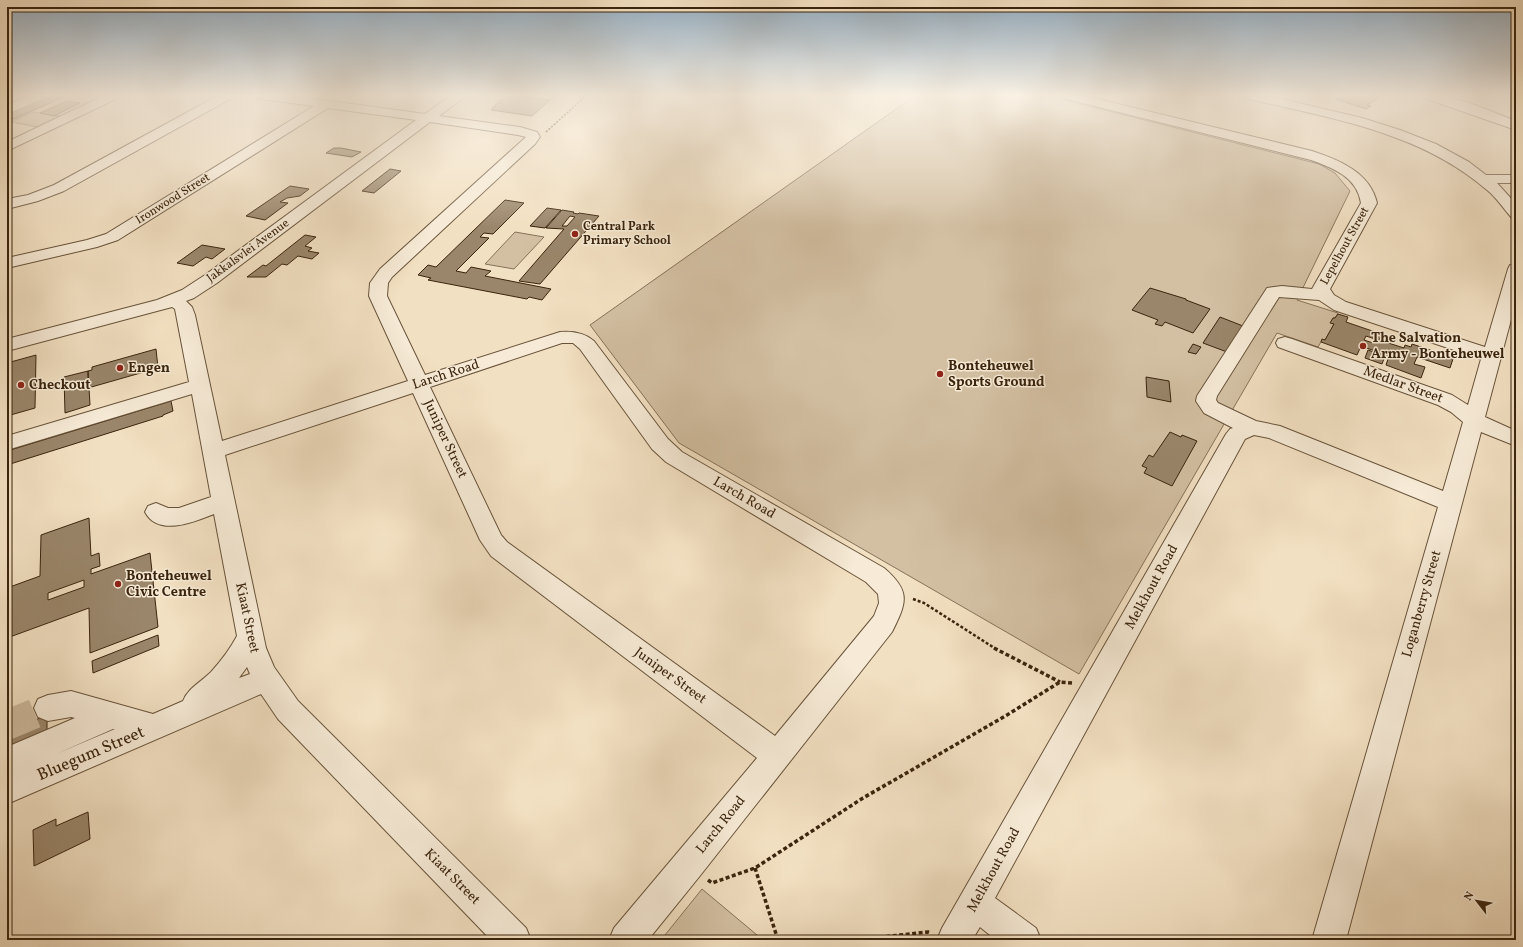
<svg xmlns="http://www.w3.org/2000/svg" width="1523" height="947" viewBox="0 0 1523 947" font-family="Vollkorn,serif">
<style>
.green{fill:#d3c0a3;stroke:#867258}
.building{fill:#9a866b;stroke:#3a240d;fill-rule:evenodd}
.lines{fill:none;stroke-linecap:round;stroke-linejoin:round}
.minor-tunnel{stroke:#cdba9e;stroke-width:30;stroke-dasharray:30 15;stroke-linecap:butt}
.minor-casing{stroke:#68533a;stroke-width:2}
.path-far2{stroke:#3a240d;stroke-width:1.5;stroke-dasharray:2 1.5;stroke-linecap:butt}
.path-far1{stroke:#3a240d;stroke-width:2.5;stroke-dasharray:3 2;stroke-linecap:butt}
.path{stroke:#3a240d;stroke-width:3.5;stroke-dasharray:4 2.5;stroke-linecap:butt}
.minor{fill:#f7ebd7;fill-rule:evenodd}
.poi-dot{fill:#8f2418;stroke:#f7ebd7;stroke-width:1.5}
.labels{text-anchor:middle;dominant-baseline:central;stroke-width:3;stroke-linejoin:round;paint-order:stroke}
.far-street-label{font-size:12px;fill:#3a240d;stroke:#f7ebd7}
.far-poi-label{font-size:12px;font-weight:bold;fill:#3a240d;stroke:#f7ebd7;text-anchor:start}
.poi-label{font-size:14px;font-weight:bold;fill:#3a240d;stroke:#f7ebd7;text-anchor:start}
.street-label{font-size:14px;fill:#3a240d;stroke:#f7ebd7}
.near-street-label{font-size:17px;fill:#3a240d;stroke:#f7ebd7}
</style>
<rect width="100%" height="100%" fill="#f2e0c2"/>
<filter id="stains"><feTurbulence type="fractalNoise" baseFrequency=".005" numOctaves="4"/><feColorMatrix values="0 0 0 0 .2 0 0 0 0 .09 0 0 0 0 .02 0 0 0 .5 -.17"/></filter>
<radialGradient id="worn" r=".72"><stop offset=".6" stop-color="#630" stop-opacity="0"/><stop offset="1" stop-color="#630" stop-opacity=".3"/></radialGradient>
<path class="green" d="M916 95H1045L1319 164 1335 173 1350 191 1297 300 1338 313 1335 318H1333L1331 322 1334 324 1325 340H1322L1318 347 1277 333 1079 674 679 443 590 325Z
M33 112 60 116 38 127 11 122Z
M515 232 544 237 514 269 485 264Z
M702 889 763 940H661Z"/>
<path class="building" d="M49 95H68L7 122V113Z
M510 95H528L525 97 550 100 532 116 491 110 501 99 504 100Z
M1348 95H1373L1379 98 1367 105 1371 106 1366 109 1335 99Z
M67 101 80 103 54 116 40 113Z
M334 148H341L361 152 352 157 326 153Z
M390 169 401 171 374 193 362 191Z
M290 186 309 189 300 196 287 198 280 202 288 203 265 220 246 216Z
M505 200 524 203 493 234 484 233 480 237 489 238 456 271 466 273 471 267 491 271 485 276 551 289 542 300 529 297 527 299 428 280 431 278 418 275 428 265 436 267Z
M547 208 561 210 545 228 530 226Z
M562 210 574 212 573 213 578 214 579 213 599 216 540 284 519 281 564 229 546 228ZM570 216 575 217 567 226H562Z
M305 235 316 237 305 246 312 248 308 251 319 253 312 259 298 256 287 265 282 264 266 277H247L263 265 266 266Z
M202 245 225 249 212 259 206 257 193 266 177 263Z
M1150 288 1186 299V300L1210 309 1193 333 1165 322 1162 326 1155 324 1158 320 1132 310Z
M1338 314 1348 317 1346 322 1384 335 1382 338H1380L1379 340 1404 348 1405 345 1411 347 1412 344 1445 355V357L1453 359 1450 368 1417 357 1414 364 1425 367 1421 378 1386 365 1389 356 1361 346 1357 355 1321 342 1322 339 1325 340 1334 324 1330 323 1333 318H1335ZM1366 336 1375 339 1373 343 1364 340Z
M1220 317 1243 326 1227 352 1203 343Z
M1193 344 1201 347 1196 354 1188 352Z
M156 349 158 368 88 388V371L92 370V367Z
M1368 350 1385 356 1382 364 1365 358Z
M36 355 35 408 7 416V363Z
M88 371 90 405 65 413 64 377Z
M1146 377 1169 381 1171 402 1147 397Z
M171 401 173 411 163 415V416L7 465V451Z
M1170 432 1181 437 1182 435 1197 441 1172 486 1144 473 1147 468 1142 466 1149 455 1153 457Z
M89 518 91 556 99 553 100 566 91 569V574L150 553 158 627 90 653 89 608 7 638V588L40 576 41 535ZM84 580V587L48 600V593Z
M158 635 159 646 93 673 92 661Z
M27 704 26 724 47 715V735L7 751V712Z
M88 812 90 839 34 866 33 830 56 819V826Z"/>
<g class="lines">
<path class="minor-tunnel" d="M7 725 48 708"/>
<defs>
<path id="minor" d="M31 95H47L45 98 7 114V105Z
M105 95H120L118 98 7 151V142Z
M219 95H234L232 98 64 191 38 201 7 209V199L28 195 54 185Z
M255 95H286L425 114 451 95H465L463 98 439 116 520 127 537 132 540 137 535 144 392 277 388 283 387 296 425 375 560 332C572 331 585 333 594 341L668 439 682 452 884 568C911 591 907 602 892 632L699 877 648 940H609L614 928 757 758 491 556 480 540 413 393 225 455 266 648 274 667 298 701 526 928 531 940H491L278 719 261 694 7 804V747L75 718 71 717 48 721 38 717 34 708 38 699 48 695 71 691 153 714 183 701C188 688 201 682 211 672 221 661 230 649 237 636L214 514C194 522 158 537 145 512L148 506 156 503 168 508H179L211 497 192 394 7 450V436L189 382 175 309 172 307 7 351V339L157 300 182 290 205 275 416 120 328 108 118 240 97 247 7 268V258L87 240 106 234 314 106 261 99 257 98ZM430 122 518 135 526 137 380 269 370 283 369 296 408 381 222 441 195 315 192 307 186 301 194 298 217 283ZM562 343H573L580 349 652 449 666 462 866 582 878 594 879 603 874 616 775 736 507 542 501 535 430 387ZM247 667 250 674 239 678ZM113 729H115L56 754Z
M1061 95H1081L1312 151C1339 160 1370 172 1377 203L1330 289 1334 295 1346 302 1485 347 1508 269 1510 265 1516 264V301L1485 417 1516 431V446L1481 432 1346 940H1312L1438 507 1269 438 1254 435 1245 439 995 898 1036 928 1041 940H996L980 927 972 940H937L942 928 1226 434 1230 429 1233 428 1204 413 1196 401 1197 396 1267 288 1282 286 1312 289 1361 203C1357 177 1333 168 1311 160L1063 98ZM1279 297 1319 300 1334 310 1481 359 1468 405 1452 395 1292 339 1285 337 1278 339 1276 343 1278 347 1438 405 1451 412 1463 422 1443 491 1280 426 1256 421 1218 403 1216 400 1217 396Z
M1243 95H1265L1362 118 1400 130 1436 144 1469 162 1486 175H1516V183H1497L1516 204V219L1511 217C1503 208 1496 197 1487 190 1419 131 1328 118 1245 98Z
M1422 95C1451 92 1489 111 1516 121V130L1424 98Z"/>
</defs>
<use href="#minor" class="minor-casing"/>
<path class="path-far2" d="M546 132 587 95"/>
<path class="path-far1" d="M913 599 924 603 996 649"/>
<path class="path" d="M994 648 1060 682
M755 868 778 940
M708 880 712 883 755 868 863 798 1007 715 1060 682 1072 683
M854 940 928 932 931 933"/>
<use href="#minor" class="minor"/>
</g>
<linearGradient id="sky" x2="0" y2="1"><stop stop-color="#93acc0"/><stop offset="0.42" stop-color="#f9f1e4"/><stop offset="1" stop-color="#f9f1e4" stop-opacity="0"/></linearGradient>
<rect width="1523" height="227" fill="url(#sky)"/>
<g class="poi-dot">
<circle cx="575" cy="234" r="4"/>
<circle cx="1363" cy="346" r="4"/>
<circle cx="120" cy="368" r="4"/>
<circle cx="940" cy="374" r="4"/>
<circle cx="21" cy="385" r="4"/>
<circle cx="118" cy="584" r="4"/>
</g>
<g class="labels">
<g class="far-street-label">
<text transform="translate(173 199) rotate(-32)">Ironwood Street</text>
<text transform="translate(1345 246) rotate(-61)">Lepelhout Street</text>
<text transform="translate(248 251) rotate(-36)">Jakkalsvlei Avenue</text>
</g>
<g class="far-poi-label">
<text x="583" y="227">Central Park<tspan x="583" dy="14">Primary School</tspan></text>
</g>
<g class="poi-label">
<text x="1371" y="338">The Salvation<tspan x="1371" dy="16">Army - Bonteheuwel</tspan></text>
<text x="948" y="366">Bonteheuwel<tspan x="948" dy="16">Sports Ground</tspan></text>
<text x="128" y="368">Engen</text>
<text x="29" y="385">Checkout</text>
<text x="126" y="576">Bonteheuwel<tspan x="126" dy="16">Civic Centre</tspan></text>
</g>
<g class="street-label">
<text transform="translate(446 375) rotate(-18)">Larch Road</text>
<text transform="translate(1403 385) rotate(20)">Medlar Street</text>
<text transform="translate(445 439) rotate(65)">Juniper Street</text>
<text transform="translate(744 498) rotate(30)">Larch Road</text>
<text transform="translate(1152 587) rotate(-61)">Melkhout Road</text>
<text transform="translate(1422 604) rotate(-74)">Loganberry Street</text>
<text transform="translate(247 618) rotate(78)">Kiaat Street</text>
<text transform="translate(670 676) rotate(36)">Juniper Street</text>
<text transform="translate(721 825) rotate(-51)">Larch Road</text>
<text transform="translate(994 870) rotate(-61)">Melkhout Road</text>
<text transform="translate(452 877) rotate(45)">Kiaat Street</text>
</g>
<g class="near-street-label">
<text transform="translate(91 754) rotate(-23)">Bluegum Street</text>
</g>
</g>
<rect width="1523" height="947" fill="none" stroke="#f2e0c2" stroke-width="24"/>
<rect x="8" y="8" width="1507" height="931" fill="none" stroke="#3a240d" stroke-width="2"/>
<rect x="12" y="12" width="1499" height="923" fill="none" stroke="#3a240d"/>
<g transform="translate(1477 901) rotate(301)" stroke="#f7ebd7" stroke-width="3" paint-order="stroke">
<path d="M0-3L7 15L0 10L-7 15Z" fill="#3a240d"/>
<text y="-6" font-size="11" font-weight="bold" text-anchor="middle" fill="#3a240d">N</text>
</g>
<rect width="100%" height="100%" filter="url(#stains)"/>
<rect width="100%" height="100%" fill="url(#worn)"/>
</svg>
